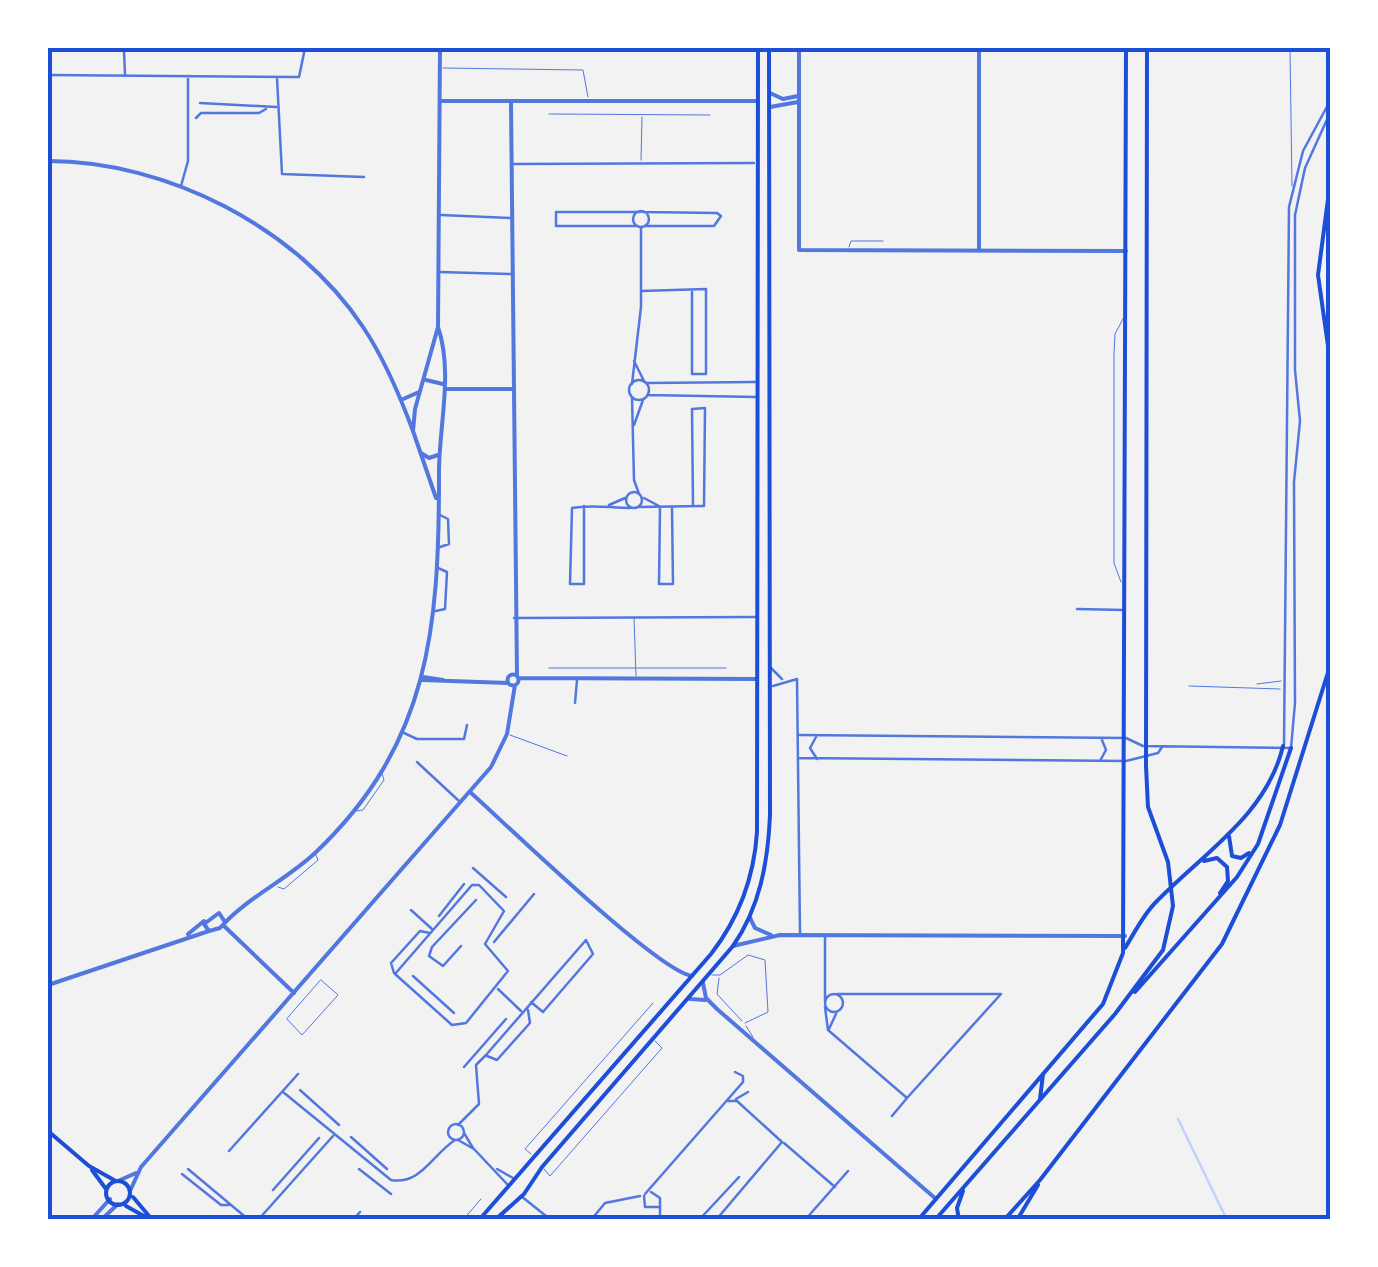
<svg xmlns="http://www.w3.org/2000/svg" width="1378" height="1267" viewBox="0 0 1378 1267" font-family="'Varela Round',sans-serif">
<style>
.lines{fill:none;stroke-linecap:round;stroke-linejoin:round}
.stream{stroke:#bfd3fe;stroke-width:2.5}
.service{stroke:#5277de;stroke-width:1}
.pedestrian{stroke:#5277de;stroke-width:2.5}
.minor{stroke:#5277de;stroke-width:2.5}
.tertiary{stroke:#5277de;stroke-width:4}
.secondary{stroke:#1d4ed8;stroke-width:4}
.primary{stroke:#1d4ed8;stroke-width:4}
.neatline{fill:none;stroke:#1d4ed8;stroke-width:4}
</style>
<rect width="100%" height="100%" fill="#f2f2f2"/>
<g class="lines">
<path class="stream" d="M1178 1119 1227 1220"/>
<path class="service" d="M1290 48 1292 186
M443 68 583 70 588 97
M549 114 710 115
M641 160 642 117
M849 247 851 241H883
M1121 582 1114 563V354L1115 334 1124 317
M634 617 636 676
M549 668H726
M1257 684 1281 681
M1189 686 1280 689
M510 735 567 756
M356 811 363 810 384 780 382 773
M278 887 284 889 318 860 316 855
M712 975H720L748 955 765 960 768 1012 745 1023
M719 978 717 994 742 1021
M321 980 338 995 302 1035 287 1019Z
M746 1026 753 1037
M531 1154 525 1149 653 1003
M544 1169 550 1176 662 1048 655 1041
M463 1220 481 1199"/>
<path class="pedestrian" d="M1077 609 1124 610"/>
<path class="minor" d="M124 51 125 74
M48 75 299 77 305 48
M277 78 282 174 364 177
M200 103 276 107
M196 118 201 113H259L266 109
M512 164 754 163
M181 186 188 161V76
M633 219a8 8 0 1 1 16 0a8 8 0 1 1-16 0Z
M643 212 717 213 721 216 714 226H645
M441 215 511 218
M637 226H556V212H640
M439 272 511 274
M641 291 706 289V374H692V290
M634 361 644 381
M629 390a10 10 0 1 1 20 0a10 10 0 1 1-20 0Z
M647 383 755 382
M632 384 641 307V227
M648 395 756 397
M632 397 634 480 639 494
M634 425 643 400
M626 500a8 8 0 1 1 16 0a8 8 0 1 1-16 0Z
M644 498 659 506
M609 505 625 498
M584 506V584H570L572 508C591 504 611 508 630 508
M638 507 702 506H704L705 408 692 409 693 506
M660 508 659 584H673L672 507
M440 547 449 544 448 519 440 515
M436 611 445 609 447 572 438 568
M514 618 756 617
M770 667 782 679
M773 686 797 679 800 934
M575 703 577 680
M404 733 417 739H464L467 725
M799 735 1126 738 1143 746 1291 748 1295 703 1294 482 1300 421 1295 370V215L1305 168 1330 113
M816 737 810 748 817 759
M1284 745 1289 207 1303 151 1330 101
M799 758 1126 761 1158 753 1162 747
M1101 759 1106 750 1102 740
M417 762 459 801
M473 868 506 897
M472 885H479L504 911 485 944 508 971 466 1023 452 1025 395 974Z
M411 910 432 929
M439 916 464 884
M494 942 534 894
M461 946 443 966 429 956 432 947 476 900
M394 973 391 963 420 931 430 933
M413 976 454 1013
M498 989 521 1011
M825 1003a9 9 0 1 1 18 0a9 9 0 1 1-18 0Z
M825 1001V937
M825 1007 828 1030 907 1098 1001 994H837
M829 1029 836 1014
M487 1056 497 1060 530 1023 528 1010
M464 1067 506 1019
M300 1090 339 1125
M283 1092 391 1180C421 1185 432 1155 455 1140
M736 1099 748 1092
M892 1116 907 1098
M448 1132a8 8 0 1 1 16 0a8 8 0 1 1-16 0Z
M458 1125 479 1104 476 1065 486 1055 586 940 593 954 543 1012 531 1002
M464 1133 473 1148
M351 1137 387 1169
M458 1140 474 1149 507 1184
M784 1143 835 1187
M229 1151 298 1074
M188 1169 249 1220
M359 1169 391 1194
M497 1169 513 1178
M182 1174 221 1205H229
M273 1190 319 1138
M651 1192 660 1198V1219
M645 1194 743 1082V1076L735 1072
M521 1196 551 1220
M644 1196 645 1207H658
M258 1220 333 1136
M353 1220 360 1212
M591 1220 605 1203 640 1196
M699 1220 739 1177
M716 1220 782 1142 737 1101H728
M805 1220 848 1171"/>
<path class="tertiary" d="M799 48V250L1126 251
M770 93 783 99 798 96
M440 101H757
M511 103 517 676
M770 107 798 102
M48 161C166 161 297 227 363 327 384 358 400 396 413 431
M979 251V48
M426 380 443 384
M446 389H512
M401 400 419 392
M421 453 429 458 438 455
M436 498 413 431 415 409 438 327 440 48
M507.5 680a5.5 5.5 0 1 1 11 0a5.5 5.5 0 1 1-11 0Z
M423 677 443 680
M518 678 756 679
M422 680 508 683
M470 792C506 824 657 971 692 976
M750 918 755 928 771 935
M225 922 219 913 204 924 209 931 220 928C246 898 285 881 315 853 430 744 439 627 439 477 438 429 454 374 438 327
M223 925 294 993
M188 934 204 921
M733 946 780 935 1125 936
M703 983 706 998 717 1009 936 1199
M48 985 209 931
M690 999 705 1000
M118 1181 136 1173
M130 1191 141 1167 491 767 507 734 515 685
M91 1220 110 1199
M101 1220 118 1204"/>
<path class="secondary" d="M1330 184 1318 275 1330 360
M48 1131 89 1166 114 1180
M92 1170 106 1189
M106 1193a12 12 0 1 1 24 0a12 12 0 1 1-24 0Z
M133 1197 149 1216
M126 1206 151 1220
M479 1220 711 954C739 918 754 878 757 832L758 48
M495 1220 524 1194 542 1167 733 946C760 907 768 862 770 815L769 48
M1004 1220 1040 1180 1222 944 1280 825 1330 666
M1017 1220 1038 1185"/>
<path class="primary" d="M1229 836 1232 856 1241 858 1249 853
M1204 861 1217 858 1227 867 1228 881 1220 893
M1125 948C1135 932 1143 915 1156 902 1202 854 1267 815 1283 746
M1135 992 1237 877 1258 844 1291 748
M1040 1099 1043 1074
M918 1220 1103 1004 1123 953 1126 48
M935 1220 1115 1014 1163 950 1173 906 1168 862 1148 807 1146 766 1147 48
M959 1220 957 1208 963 1191"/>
</g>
<rect width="1378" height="1267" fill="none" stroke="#ffffff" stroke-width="100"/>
<rect x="50" y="50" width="1278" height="1167" class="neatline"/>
</svg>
